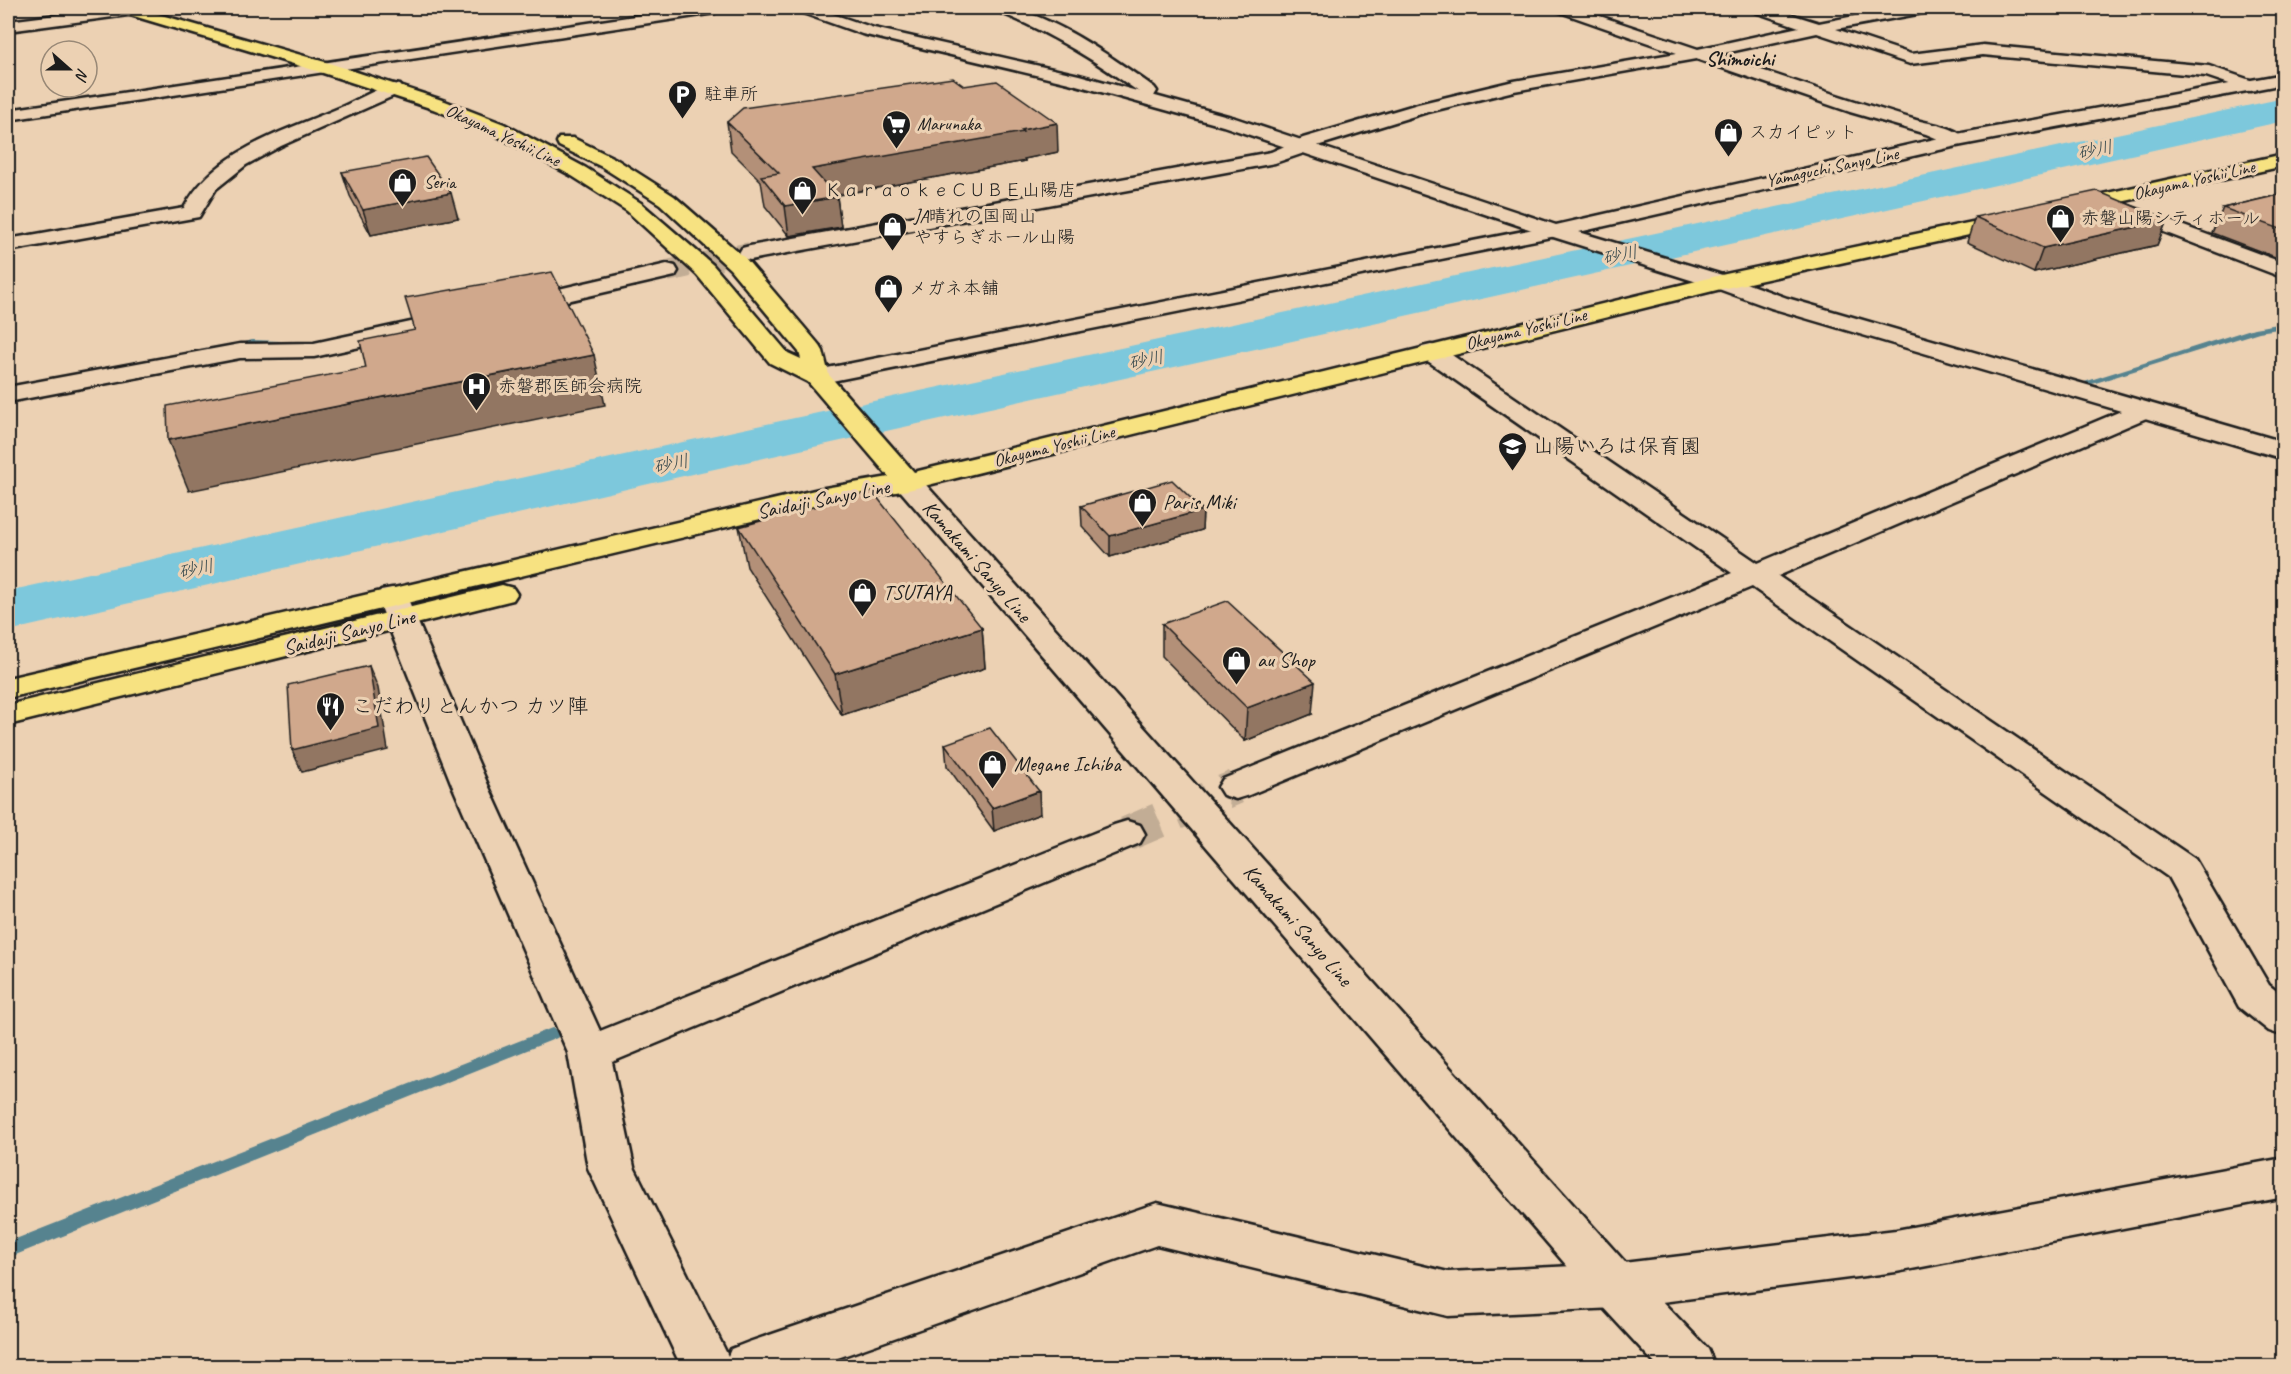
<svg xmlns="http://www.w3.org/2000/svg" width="2291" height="1374" viewBox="0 0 2291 1374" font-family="Caveat,'Klee One',sans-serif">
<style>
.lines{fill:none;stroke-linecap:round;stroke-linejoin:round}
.stream{fill:#56838f;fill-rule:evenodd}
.river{fill:#7dc8dc;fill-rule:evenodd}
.street-tunnel-far1{stroke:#c2ad95;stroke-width:22;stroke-dasharray:22 11;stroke-linecap:butt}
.street-tunnel{stroke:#c2ad95;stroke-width:35;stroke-dasharray:35 18;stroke-linecap:butt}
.street-casing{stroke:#1c1c1c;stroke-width:5}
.secondary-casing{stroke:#1c1c1c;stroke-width:5}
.primary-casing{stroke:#1c1c1c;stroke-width:5}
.street{fill:#ecd1b3;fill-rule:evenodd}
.secondary{fill:#ecd1b3;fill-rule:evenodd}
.primary{fill:#f7e281;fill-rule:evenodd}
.wall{fill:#b39078;stroke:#1c1c1c;stroke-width:1.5}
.shaded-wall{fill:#927662;stroke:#1c1c1c;stroke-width:1.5}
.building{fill:#d0a88c;stroke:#1c1c1c;stroke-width:1.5}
.labels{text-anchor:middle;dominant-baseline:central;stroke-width:6;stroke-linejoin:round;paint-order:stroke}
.far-poi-label{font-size:18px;fill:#1c1c1c;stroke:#ecd1b3;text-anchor:start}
.far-street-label{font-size:18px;fill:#1c1c1c;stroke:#ecd1b3}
.far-water-label{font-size:18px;font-style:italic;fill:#34474c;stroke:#ecd1b3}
.far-quarter-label{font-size:20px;font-weight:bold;fill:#1c1c1c;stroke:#ecd1b3}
.poi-label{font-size:21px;fill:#1c1c1c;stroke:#ecd1b3;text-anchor:start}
.street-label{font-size:21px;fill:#1c1c1c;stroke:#ecd1b3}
</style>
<rect width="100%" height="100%" fill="#ecd1b3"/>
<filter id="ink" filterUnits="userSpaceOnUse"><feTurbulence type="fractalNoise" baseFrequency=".0167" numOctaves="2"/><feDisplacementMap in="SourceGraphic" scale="12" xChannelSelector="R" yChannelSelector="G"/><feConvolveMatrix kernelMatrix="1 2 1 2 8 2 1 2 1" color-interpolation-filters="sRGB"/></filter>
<g filter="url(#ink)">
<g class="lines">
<path class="stream" d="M727 8H739L705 14 702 12Z
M2284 323V328L2259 332 2089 385 2086 386 2081 383 2254 328Z
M252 340 282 341 286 344 282 347 252 346 233 350 229 347Z
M552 1028 557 1030 560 1034 557 1038 8 1258V1242Z"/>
<path class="river" d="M2284 98V121L692 474 8 631V591L692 440Z"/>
<path class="street-tunnel-far1" d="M667 271 750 253"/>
<path class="street-tunnel" d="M1127 834 1236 787"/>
<defs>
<path id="street" d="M112 8H151L143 13 8 31V21Z
M688 8H723L715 13 8 120V110Z
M993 8C1038 3 1117 61 1154 87L1157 91 1151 101H1139L1136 97 1139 92C1094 60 1048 31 996 11Z
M1554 8H1576L1698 49 1799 27 1752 11 1750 8H1771L1819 23 1895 8H1930L1928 11 1923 13 1836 29 1911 54 1983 45 2209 66 2256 82 2259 86 2256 90 2250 91 2206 76 1983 55 1910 64 1817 33 1716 55C1783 77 1849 100 1916 120 1931 124 1958 127 1966 140L1964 144H1950L1926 134 1850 112 1696 59 1514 91 1424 113 1317 146 1310 151 1275 163 750 260 742 258 739 253 742 248 750 246 1271 152 1303 138 1418 104 1514 81 1677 53 1557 11Z
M394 84 400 85 403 89 400 93 281 146 246 165 216 189 199 217 8 251V239L184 208C215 150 283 132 339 108 358 100 374 89 394 84Z
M2124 204 2284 263V278L2117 214 2114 210 2117 206Z
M1554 225 1561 227 1565 231 1561 235 817 384 808 382 805 377 808 372 817 370Z
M667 264 675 266 678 271 675 276 519 312 511 310 507 305 511 300Z
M457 312 465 314 469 319 465 324 314 357 240 358 8 402V387L240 344 314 343Z
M1431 345 1440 347 1758 563 2133 406 2142 403 2151 406 2155 411 2151 416 1778 576 2195 859 2269 985 2284 997V1036L2269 1031 2239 1007 2168 877 1752 587 1249 795 1236 799 1223 795 1218 787 1223 779 1732 573 1422 357 1419 352 1422 347Z
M392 588 403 590 407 597 488 785 600 1031 1114 825 1127 821 1140 825 1145 834 1140 843 612 1062 634 1167 728 1356 731 1349 749 1342 1157 1203 1448 1272 1615 1264 1896 1230 2284 1158V1197L1896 1272 1615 1308 1448 1316 1157 1245 815 1366H681L588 1168 568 1053 452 785 377 597 381 590Z"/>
<path id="secondary" d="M794 8H815L874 28 1079 75 1235 118 1556 225 1957 134 2284 74V84L1957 146 1579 232 1729 277 1787 298 2284 442V459L1771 308 1713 287 1547 235 1223 126 1069 83 862 34 797 11Z
M908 474 918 476 1632 1270 1708 1349 1715 1366H1657L1598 1302 898 488 894 482 898 476Z"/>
<path id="primary" d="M114 8H137L332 64 445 101 504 124 586 168 641 203 713 265 788 353 801 359 799 352 730 269 660 204 602 167 559 146 557 142 559 138H573L616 159 674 196 746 259 820 346 823 351 829 375 914 472 1721 275 2015 213 2022 215 2025 219 2022 223 2015 225 1721 289 908 490 819 505 8 698V678L819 489 889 477 808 382 770 363 697 275 627 211 572 176 490 132 433 109 320 72 117 11Z
M2284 154V166L2071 213 2064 211 2061 207 2064 203 2071 201Z
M502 585 513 588 517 594 513 600 8 725V705Z"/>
</defs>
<use href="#street" class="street-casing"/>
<use href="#secondary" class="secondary-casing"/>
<use href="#primary" class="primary-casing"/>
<use href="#street" class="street"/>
<use href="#secondary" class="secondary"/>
<use href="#primary" class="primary"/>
</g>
<path class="wall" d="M727 122 1058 152 1024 159 1025 161 836 195 837 197 841 227 789 236 765 206 761 181 731 151Z
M342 172 458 218 371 235 350 196Z
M2283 194V260L2212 233 2223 208Z
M1975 217 2167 220 2157 245 2034 273 1967 242Z
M1081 506 1203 510 1202 530 1110 557 1082 526Z
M739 527 982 628 985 668 842 715 747 567Z
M1162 624 1312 714 1245 741 1162 656Z
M945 744 1040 814 994 831 947 766Z"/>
<path class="shaded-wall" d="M1057 123 1058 152 1024 159 1025 161 816 199 812 169Z
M451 193 458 218 371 235 363 210Z
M837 197 841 227 789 236 785 206Z
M2167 220 2157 245 2034 273 2043 248Z
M594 355 605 405 189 491 168 440Z
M1203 510 1202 530 1110 557V536Z
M982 628 985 668 842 715 835 674Z
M369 666 378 688 388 750 302 772 292 750Z
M1315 682 1312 714 1245 741 1247 708Z
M1039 791 1040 814 994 831 992 808Z"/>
<path class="building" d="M953 78 964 86 997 81 1057 123 1021 130 1023 132 812 169 837 197 785 206 761 176 779 173 727 122 743 108Z
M426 157 451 193 363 210 342 172Z
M2097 191 2167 220 2043 248 1975 217Z
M2283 194V230L2223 208Z
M552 272 594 355 168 440 167 406 366 368 360 341 415 330 405 298Z
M1172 480 1203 510 1110 536 1081 506Z
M872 491 982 628 835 674 739 527Z
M1227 601 1315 682 1247 708 1162 624Z
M369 666 379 728 292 750 288 685Z
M990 728 1039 791 992 808 945 744Z"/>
</g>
<defs>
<symbol id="parking-pin" viewBox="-11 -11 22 30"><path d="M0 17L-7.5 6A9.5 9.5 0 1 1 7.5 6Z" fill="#1c1c1c" stroke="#ecd1b3"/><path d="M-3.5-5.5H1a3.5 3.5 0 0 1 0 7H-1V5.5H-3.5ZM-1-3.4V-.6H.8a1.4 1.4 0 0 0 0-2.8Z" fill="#fff"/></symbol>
<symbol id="supermarket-pin" viewBox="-11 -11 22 30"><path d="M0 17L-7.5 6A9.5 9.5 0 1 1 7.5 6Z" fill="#1c1c1c" stroke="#ecd1b3"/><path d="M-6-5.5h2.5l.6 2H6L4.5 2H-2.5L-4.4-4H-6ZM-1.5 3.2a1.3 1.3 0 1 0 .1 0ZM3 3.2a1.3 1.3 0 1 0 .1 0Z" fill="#fff"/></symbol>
<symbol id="shop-pin" viewBox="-11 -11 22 30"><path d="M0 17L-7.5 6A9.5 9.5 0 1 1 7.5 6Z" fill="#1c1c1c" stroke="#ecd1b3"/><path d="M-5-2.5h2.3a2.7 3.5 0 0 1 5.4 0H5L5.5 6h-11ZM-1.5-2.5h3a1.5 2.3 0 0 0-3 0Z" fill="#fff"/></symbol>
<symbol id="hospital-pin" viewBox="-11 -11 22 30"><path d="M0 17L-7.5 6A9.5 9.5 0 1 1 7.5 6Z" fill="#1c1c1c" stroke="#ecd1b3"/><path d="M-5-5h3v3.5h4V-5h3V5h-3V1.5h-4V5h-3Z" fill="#fff"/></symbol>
<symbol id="school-pin" viewBox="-11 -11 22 30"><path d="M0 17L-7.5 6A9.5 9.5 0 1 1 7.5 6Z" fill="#1c1c1c" stroke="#ecd1b3"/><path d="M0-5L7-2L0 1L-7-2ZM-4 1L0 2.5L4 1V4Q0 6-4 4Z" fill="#fff"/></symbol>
<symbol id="restaurant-pin" viewBox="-11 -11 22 30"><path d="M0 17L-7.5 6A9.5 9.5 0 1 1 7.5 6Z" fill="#1c1c1c" stroke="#ecd1b3"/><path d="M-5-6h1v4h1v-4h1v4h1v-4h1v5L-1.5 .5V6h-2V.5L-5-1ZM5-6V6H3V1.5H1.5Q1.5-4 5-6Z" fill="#fff"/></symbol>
</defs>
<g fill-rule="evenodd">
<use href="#parking-pin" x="666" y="78" width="33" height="45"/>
<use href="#supermarket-pin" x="880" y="108" width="33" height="45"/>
<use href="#shop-pin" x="1712" y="116" width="33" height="45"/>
<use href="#shop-pin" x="386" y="166" width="33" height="45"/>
<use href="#shop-pin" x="786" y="174" width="33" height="45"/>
<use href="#shop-pin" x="2044" y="202" width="33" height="45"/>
<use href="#shop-pin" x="876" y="210" width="33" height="45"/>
<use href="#shop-pin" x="872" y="272" width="33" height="45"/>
<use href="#hospital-pin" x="460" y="370" width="33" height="45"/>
<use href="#school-pin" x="1496" y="430" width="33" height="45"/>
<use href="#shop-pin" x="1126" y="486" width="33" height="45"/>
<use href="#shop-pin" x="846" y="576" width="33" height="45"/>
<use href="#shop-pin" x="1220" y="644" width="33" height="45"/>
<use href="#restaurant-pin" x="314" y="690" width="33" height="45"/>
<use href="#shop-pin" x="976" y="748" width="33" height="45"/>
</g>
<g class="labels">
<g class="far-poi-label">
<text x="704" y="94">駐車所</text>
<text x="917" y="124">Marunaka</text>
<text x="1749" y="132">スカイピット</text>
<text x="424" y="182">Seria</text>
<text x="824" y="190">ＫａｒａｏｋｅＣＵＢＥ山陽店</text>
<text x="914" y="216">JA晴れの国岡山<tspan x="914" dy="21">やすらぎホール山陽</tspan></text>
<text x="2081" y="218">赤磐山陽シティホール</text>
<text x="909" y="288">メガネ本舗</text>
<text x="498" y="386">赤磐郡医師会病院</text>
</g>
<g class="far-street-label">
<text transform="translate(503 135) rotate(25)">Okayama Yoshii Line</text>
<text transform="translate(1832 167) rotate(-12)">Yamaguchi Sanyo Line</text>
<text transform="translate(2194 180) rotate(-13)">Okayama Yoshii Line</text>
<text transform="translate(1526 329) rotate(-14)">Okayama Yoshii Line</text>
<text transform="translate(1054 446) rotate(-14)">Okayama Yoshii Line</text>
</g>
<g class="far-water-label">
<text transform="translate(2095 150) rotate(-12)">砂川</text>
<text transform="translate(1620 255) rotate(-12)">砂川</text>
<text transform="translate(1146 360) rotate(-12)">砂川</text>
<text transform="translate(671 464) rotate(-12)">砂川</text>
<text transform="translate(196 569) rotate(-12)">砂川</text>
</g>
<g class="far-quarter-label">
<text x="1740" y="59">Shimoichi</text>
</g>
<g class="poi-label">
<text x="1533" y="446">山陽いろは保育園</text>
<text x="1163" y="502">Paris Miki</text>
<text x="883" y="592">TSUTAYA</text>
<text x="1257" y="660">au Shop</text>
<text x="352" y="706">こだわりとんかつ カツ陣</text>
<text x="1014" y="764">Megane Ichiba</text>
</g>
<g class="street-label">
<text transform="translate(823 499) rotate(-11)">Saidaiji Sanyo Line</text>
<text transform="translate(977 561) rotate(49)">Kamakami Sanyo Line</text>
<text transform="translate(349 632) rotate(-14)">Saidaiji Sanyo Line</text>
<text transform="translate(1298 925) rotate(49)">Kamakami Sanyo Line</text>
</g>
</g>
<rect width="2291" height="1374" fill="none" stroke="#ecd1b3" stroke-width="30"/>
<rect x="15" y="15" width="2261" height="1344" fill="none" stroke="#1c1c1c" stroke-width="2" filter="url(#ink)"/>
<g transform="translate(69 69) rotate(111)"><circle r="28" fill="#ecd1b3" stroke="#998977" stroke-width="1.5"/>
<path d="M0-4.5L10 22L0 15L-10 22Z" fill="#1c1c1c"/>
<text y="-9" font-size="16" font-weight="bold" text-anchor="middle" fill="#1c1c1c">N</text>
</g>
</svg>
